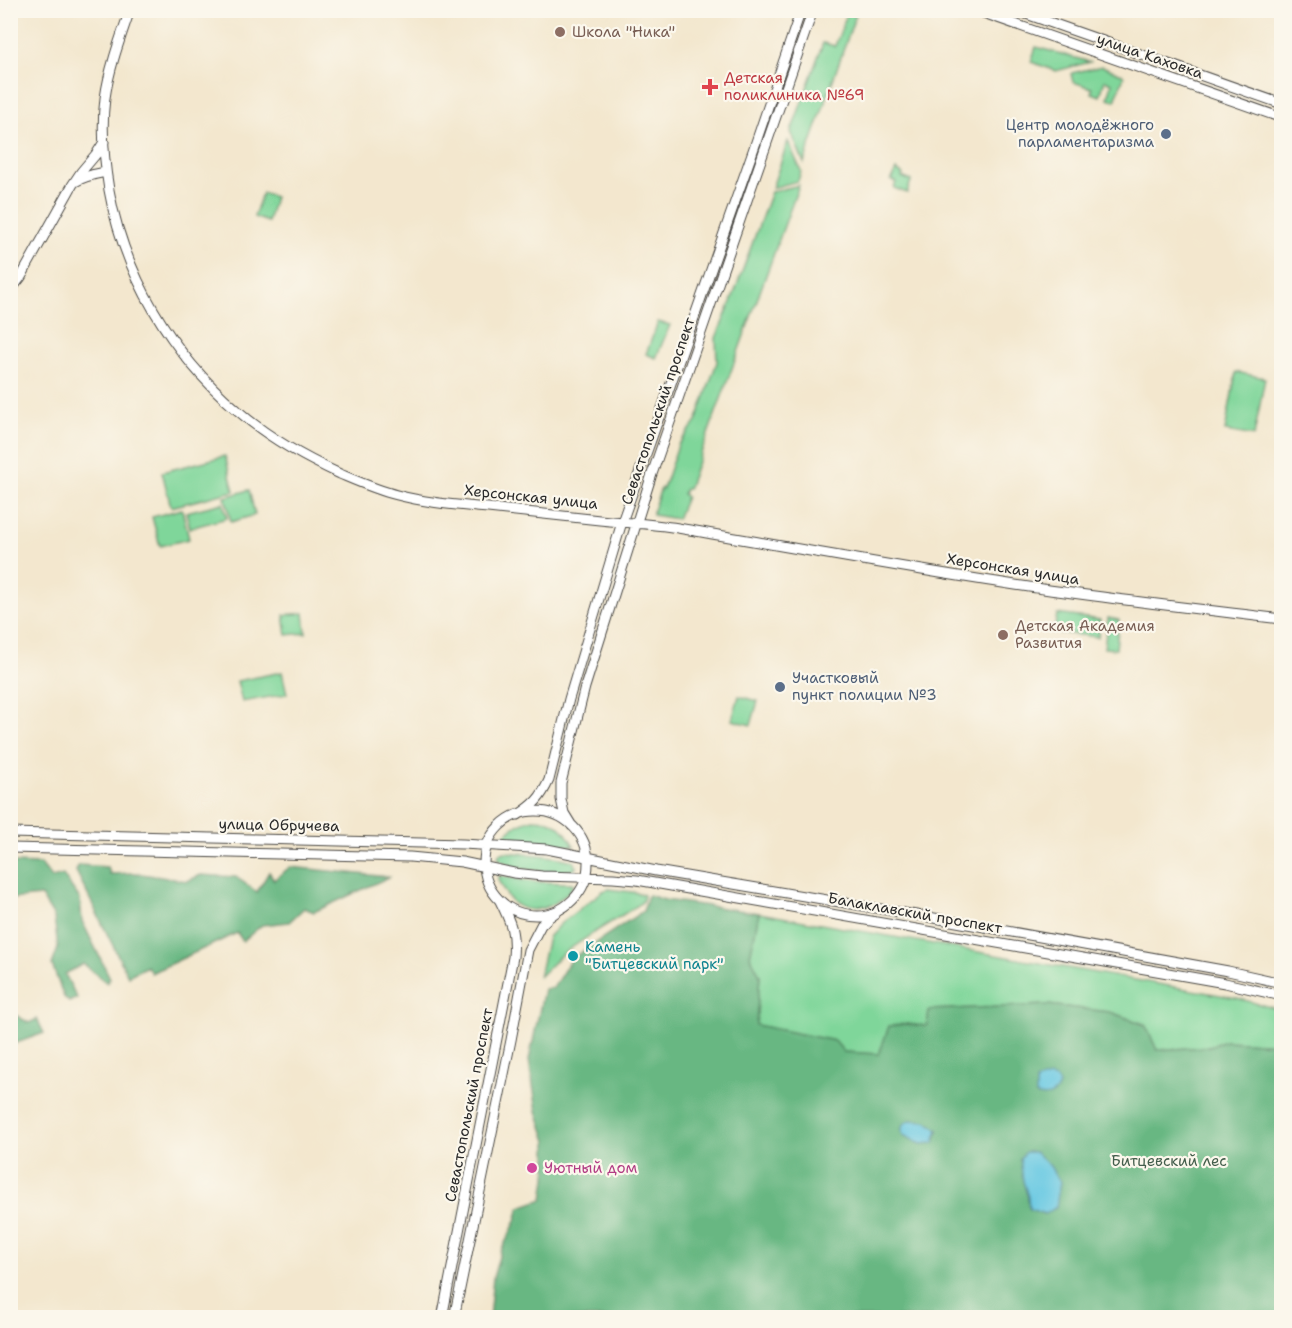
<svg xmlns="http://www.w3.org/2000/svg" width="1292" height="1328" viewBox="0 0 1292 1328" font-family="'Shantell Sans',sans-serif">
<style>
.green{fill:#7fd69a;stroke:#558062;stroke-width:1.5}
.forest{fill:#67b782;stroke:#497156;stroke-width:1.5;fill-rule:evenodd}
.water{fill:#64c7e2;stroke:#487986;stroke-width:1.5}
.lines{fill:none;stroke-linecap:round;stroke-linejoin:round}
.secondary-casing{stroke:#494743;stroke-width:11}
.secondary{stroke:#fff;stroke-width:9}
.education-dot{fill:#8d6e63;stroke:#fbf7ec;stroke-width:2}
.health-dot{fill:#e0444e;stroke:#fbf7ec;stroke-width:2}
.service-dot{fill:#5c6f8a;stroke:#fbf7ec;stroke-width:2}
.culture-dot{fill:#0f9aa8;stroke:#fbf7ec;stroke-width:2}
.hotel-dot{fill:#d1479c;stroke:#fbf7ec;stroke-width:2}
.labels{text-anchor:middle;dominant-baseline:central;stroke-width:4.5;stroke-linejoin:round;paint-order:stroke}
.education-label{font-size:15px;fill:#785e54;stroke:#fbf7ec;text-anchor:start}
.street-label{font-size:15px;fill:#2b2b2b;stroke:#fbf7ec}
.health-label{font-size:15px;fill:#be3a42;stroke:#fbf7ec;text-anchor:start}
.service-label{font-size:15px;fill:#4e5e75;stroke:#fbf7ec;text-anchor:end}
.culture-label{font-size:15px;fill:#0d838f;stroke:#fbf7ec;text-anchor:start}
.park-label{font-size:15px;fill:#445e4c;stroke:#fbf7ec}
.hotel-label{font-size:15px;fill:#b23c85;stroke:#fbf7ec;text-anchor:start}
</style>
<rect width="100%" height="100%" fill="#fbf7ec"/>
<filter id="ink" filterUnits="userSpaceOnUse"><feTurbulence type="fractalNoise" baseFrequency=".0167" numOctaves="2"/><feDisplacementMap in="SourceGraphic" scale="12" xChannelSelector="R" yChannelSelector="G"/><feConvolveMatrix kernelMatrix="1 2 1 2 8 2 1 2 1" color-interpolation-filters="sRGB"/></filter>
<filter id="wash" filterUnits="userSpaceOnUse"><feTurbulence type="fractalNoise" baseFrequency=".008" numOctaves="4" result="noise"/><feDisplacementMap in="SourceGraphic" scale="24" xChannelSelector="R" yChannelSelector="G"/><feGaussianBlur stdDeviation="1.35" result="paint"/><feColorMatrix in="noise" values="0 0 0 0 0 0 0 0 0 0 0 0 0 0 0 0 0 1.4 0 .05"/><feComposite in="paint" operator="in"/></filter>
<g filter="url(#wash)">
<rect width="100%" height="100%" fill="#f3e7ce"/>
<path class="green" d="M848 11H857L804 163 791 132 823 43 835 46Z
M1036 47 1090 62 1056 71 1031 62Z
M1102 66 1122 74 1124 76 1115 101 1108 98 1112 83 1105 80 1100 96 1092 93V88L1073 82 1071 74 1072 73Z
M788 141 801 171 798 181 772 188Z
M896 170 903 174 902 177 911 181 907 193 894 188 896 182 891 180Z
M799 185 688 489H685L683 494 686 497 677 519 653 515V510L661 488 663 489 678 445 696 422 717 362 716 338 731 302 771 192Z
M262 193 275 197 268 222 254 217Z
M658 322 670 325 656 358 646 354Z
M1236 372 1265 378 1254 436 1225 431Z
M225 456 234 491 171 507 162 472Z
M249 490 255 515 231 522 225 497Z
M223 503 227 518 190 528 186 512Z
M182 509 189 539 160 546 152 517Z
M304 613 306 633 287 635 284 615Z
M1057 614 1100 620 1098 637 1054 632Z
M1108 618 1119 620 1116 649 1104 648Z
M282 672 287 694 242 702 237 681Z
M739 696 758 701 751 725 732 720Z
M533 819C556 819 563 827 574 846L504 839V835C513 827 522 821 533 819Z
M505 852 539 855 561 858 573 861 576 867 574 870C554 873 513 872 498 858L499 854Z
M500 876 534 882 572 883 574 885C561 902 536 919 515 904 507 899 503 888 498 880V878Z
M609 889 639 893 644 895 643 901 637 906 595 932 562 954 539 977 548 937 560 924 603 891Z
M759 913 1237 998 1281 1010V1045L1277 1044 1226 1041 1206 1047 1157 1050 1145 1024 1110 1012 1048 1005 930 1010 927 1026 905 1024 879 1054 843 1052 835 1041 756 1025 760 975 750 956Z"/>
<path class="forest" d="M11 863 41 864 52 878 63 875 80 899 82 921 110 978 107 983 83 964 65 974 77 998 69 1002 64 997 52 965 58 948 54 917 41 896 11 899Z
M79 865 108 867 110 874 135 873 187 881 201 875 236 877 257 892 269 872 274 880 290 867 389 877 314 912 304 908 289 922 262 925 243 941 237 933 151 973 147 966 128 976 76 871Z
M648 895 665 900 759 913 750 956 760 975 756 1025 835 1041 844 1052 879 1054 889 1026 905 1024 927 1026 929 1010 1048 1005 1110 1012 1145 1025 1157 1050 1206 1047 1226 1041 1277 1044 1281 1045V1317L489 1318 493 1278 500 1253 516 1221 520 1207 543 1199 547 1171V1141L537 1111 529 1060 544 989 553 988 571 959 643 911ZM938 1130 936 1139 921 1144 906 1136ZM1020 1158 1056 1207 1045 1214 1029 1209 1028 1197Z
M10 1012 29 1023 37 1019 44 1033 11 1045Z"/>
<path class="water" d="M1050 1077 1056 1079 1059 1085C1056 1096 1046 1099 1036 1095V1081Z
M909 1120 927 1121 938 1130 934 1143 921 1144 903 1135C900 1128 903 1124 909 1120Z
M1025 1152H1035L1050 1166 1060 1182 1056 1207 1046 1214 1029 1209 1028 1197 1023 1181 1020 1158Z"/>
</g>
<g filter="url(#ink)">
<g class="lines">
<defs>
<path id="secondary" d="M130 10C120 39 109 69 105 98 101 129 104 160 109 190 124 274 171 354 237 410 267 437 303 457 340 474 359 482 377 490 397 495 427 503 458 505 488 508 528 512 569 517 610 521 632 523 655 524 678 528 788 547 898 567 1009 584 1099 598 1190 608 1282 619
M975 10 1282 118
M1015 10 1282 104
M75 182C84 176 95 174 106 172
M10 291 21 277 73 184 81 172 97 153 104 142
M484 863a52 52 0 1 1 104 0a52 52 0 1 1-104 0Z
M518 815C534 805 541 798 549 780L569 699 622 522 755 145 801 10
M572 826 564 813 561 799V783L585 687 651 477 813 10
M10 833 463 844 547 849 656 871 940 919 1228 971 1282 983
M10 848 410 857 462 862 514 873 542 876 613 878 637 880 1225 983 1282 996
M442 1318 513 957C515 932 511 923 500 901
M454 1318 511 1040 528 950 541 925 548 918 559 910"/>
</defs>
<use href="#secondary" class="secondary-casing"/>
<use href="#secondary" class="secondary"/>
</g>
</g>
<g class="education-dot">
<circle cx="560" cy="32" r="6"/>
<circle cx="1003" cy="635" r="6"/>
</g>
<path class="health-dot" d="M707 78h6v6h6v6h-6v6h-6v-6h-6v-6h6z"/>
<g class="service-dot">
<circle cx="1166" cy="134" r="6"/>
<circle cx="780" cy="687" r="6"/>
</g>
<circle class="culture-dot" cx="573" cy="956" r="6"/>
<circle class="hotel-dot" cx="532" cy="1168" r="6"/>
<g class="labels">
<g class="education-label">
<text x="572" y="32">Школа "Ника"</text>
<text x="1015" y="626">Детская Академия<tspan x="1015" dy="17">Развития</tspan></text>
</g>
<g class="street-label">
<text transform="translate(1150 56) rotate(19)">улица Каховка</text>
<text transform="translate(658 411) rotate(-71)">Севастопольский проспект</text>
<text transform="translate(531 497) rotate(6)">Херсонская улица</text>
<text transform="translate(1013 569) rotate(9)">Херсонская улица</text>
<text transform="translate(279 825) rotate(1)">улица Обручева</text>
<text transform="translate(915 913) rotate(10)">Балаклавский проспект</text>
<text transform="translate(469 1105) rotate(-79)">Севастопольский проспект</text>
</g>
<g class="health-label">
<text x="724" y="78">Детская<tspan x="724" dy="17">поликлиника №69</tspan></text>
</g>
<g class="service-label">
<text x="1154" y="125">Центр молодёжного<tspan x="1154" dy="17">парламентаризма</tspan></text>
<text x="792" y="678" text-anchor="start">Участковый<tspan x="792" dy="17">пункт полиции №3</tspan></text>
</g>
<g class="culture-label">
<text x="585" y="947">Камень<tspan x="585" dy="17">"Битцевский парк"</tspan></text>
</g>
<g class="park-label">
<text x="1169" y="1161">Битцевский лес</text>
</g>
<g class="hotel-label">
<text x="544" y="1168">Уютный дом</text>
</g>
</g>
<rect width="1292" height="1328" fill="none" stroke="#fbf7ec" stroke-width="36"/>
</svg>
